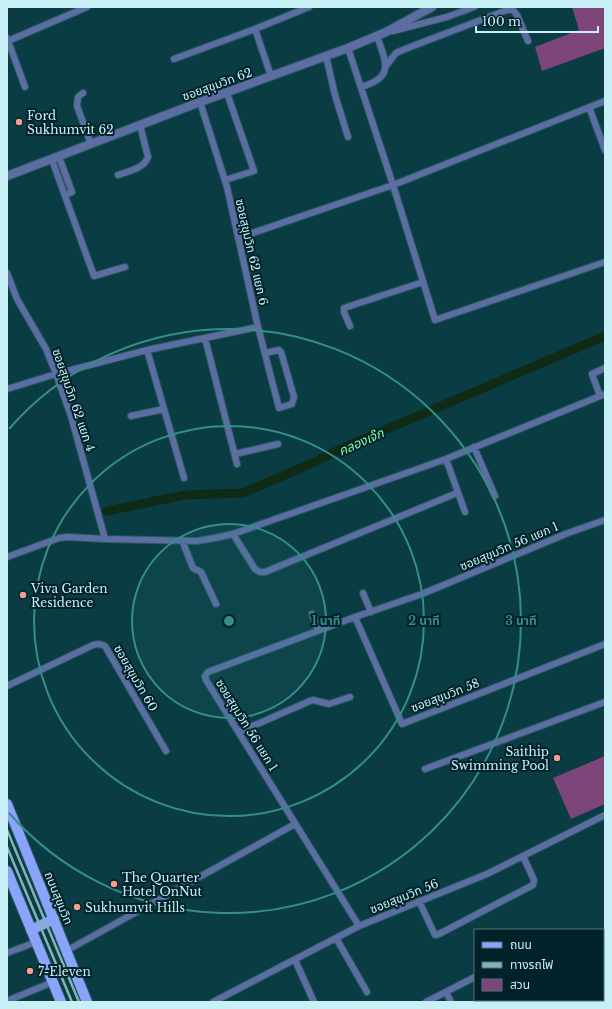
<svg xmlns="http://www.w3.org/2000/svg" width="612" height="1009" viewBox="0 0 612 1009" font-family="'Libre Baskerville','Noto Sans Thai',serif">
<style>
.green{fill:#7d4579}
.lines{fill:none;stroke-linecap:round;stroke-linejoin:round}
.canal{stroke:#0f2b16;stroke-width:9}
.minor-casing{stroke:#285961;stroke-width:8}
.tertiary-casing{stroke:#285961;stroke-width:10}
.primary-casing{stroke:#285961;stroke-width:12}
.minor{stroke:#5c6da2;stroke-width:6}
.tertiary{stroke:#5c6da2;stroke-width:8}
.primary{stroke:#89a4fa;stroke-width:10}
.rail{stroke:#85b2b9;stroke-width:2.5}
.ring{fill:none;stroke:#348e89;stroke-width:2}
.poi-dot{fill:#f59d8f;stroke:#002228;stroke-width:1.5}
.labels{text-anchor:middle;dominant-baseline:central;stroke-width:4;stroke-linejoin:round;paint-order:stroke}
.street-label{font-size:12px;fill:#c7f0f7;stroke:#002228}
.poi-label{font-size:12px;fill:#c7f0f7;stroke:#002228;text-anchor:start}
.water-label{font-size:13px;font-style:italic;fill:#88f9a1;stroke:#002228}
.centre{fill:#348e89;stroke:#002228;stroke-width:2}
.ring-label{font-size:12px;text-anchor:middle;font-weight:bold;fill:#348e89;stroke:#002228;stroke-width:4;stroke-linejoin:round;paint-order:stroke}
</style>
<rect width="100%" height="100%" fill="#0a3c44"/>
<path class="green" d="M572 7H605V48L542 71 535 47 579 30Z
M605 756V804L571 819 553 778Z"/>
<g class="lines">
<path class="canal" d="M107 511 185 495 243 493 310 464 343 448 605 336"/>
<defs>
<path id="minor" d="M255 29 309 7
M393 31 447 17 474 7
M7 38 25 87
M8 41 87 7
M348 48 393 185 435 320 605 262
M326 56 335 95 348 137
M174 59 255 29 271 76
M386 66 396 53 405 49 507 10H513L517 15 528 41
M361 87C395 77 386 63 377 36
M83 93 78 97 77 106 91 144
M200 102 227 187 258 327 279 408 292 404 294 397 281 352 279 350 265 353
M589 107 605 150
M59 157 72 192 65 195
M52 160 94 276 125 267
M118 175C128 171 144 169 148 157L140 125
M225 180 254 171 227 93
M238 238 393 185 605 101
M7 273 17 299 46 349 56 374 71 416 105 539
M350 326 344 312V308L423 282
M205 338 237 464
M147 350 184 478
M7 389 56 374 147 350 258 327
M600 396 592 374 605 368
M131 416 164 409
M474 447 495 496
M235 454 278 444
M446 459 465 512
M233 534 255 569 260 572H265L457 493
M182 540 193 568 201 572 216 604
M7 557 59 538 68 537 105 539 197 541 215 538 233 534 446 459 605 394
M363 593 371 612
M312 614 318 631
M355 617 402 724 605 644
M7 686 93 645 99 644 105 646 166 751
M239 732 310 701 313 700 329 704 350 697
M425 769 605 702
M419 901 435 935 439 934 533 885 534 880 523 856
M359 926 206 680 205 676 208 672 355 617 422 594 568 533 605 520
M336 938 367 992
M66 951 295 824
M7 953 36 942
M295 960 314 1002
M446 992 451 1002
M7 1001 53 982
M213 1002 359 926 487 874 605 815
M426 1002 475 977
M600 1002 605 1000"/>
<path id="tertiary" d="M7 176 200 102 348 48 386 32 432 7"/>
<path id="primary" d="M7 804 87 1002
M7 871 61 1002
M31 930 54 919"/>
</defs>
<use href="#minor" class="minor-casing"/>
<use href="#tertiary" class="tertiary-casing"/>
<use href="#primary" class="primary-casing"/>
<use href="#minor" class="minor"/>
<use href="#tertiary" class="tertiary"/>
<use href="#primary" class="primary"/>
<path class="rail" d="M7 830 79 1002
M7 847 72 1002"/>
</g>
<circle cx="229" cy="621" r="97" fill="#348e89" fill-opacity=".12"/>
<g class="ring">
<circle cx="229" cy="621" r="97"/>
<circle cx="229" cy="621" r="195"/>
<path d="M9 429A292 292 0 1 1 9 813"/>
</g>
<g class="poi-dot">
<circle cx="19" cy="122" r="4"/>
<circle cx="23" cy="595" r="4"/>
<circle cx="557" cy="758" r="4"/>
<circle cx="114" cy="884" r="4"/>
<circle cx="77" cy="907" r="4"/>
<circle cx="30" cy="971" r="4"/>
</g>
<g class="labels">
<g class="street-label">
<text transform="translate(217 84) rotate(-20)">ซอยสุขุมวิท 62</text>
<text transform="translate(252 252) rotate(77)">ซอยสุขุมวิท 62 แยก 6</text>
<text transform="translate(74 400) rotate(71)">ซอยสุขุมวิท 62 แยก 4</text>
<text transform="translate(509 546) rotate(-23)">ซอยสุขุมวิท 56 แยก 1</text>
<text transform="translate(136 678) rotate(60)">ซอยสุขุมวิท 60</text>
<text transform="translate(445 695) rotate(-21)">ซอยสุขุมวิท 58</text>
<text transform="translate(247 725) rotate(58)">ซอยสุขุมวิท 56 แยก 1</text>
<text transform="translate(404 896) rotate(-22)">ซอยสุขุมวิท 56</text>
<text transform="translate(59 898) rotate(68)">ถนนสุขุมวิท</text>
</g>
<g class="poi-label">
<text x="27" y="115">Ford<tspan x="27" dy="14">Sukhumvit 62</tspan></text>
<text x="31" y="588">Viva Garden<tspan x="31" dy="14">Residence</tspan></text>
<text x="549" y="751" text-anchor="end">Saithip<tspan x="549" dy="14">Swimming Pool</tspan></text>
<text x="122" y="877">The Quarter<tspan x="122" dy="14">Hotel OnNut</tspan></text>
<text x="85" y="907">Sukhumvit Hills</text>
<text x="38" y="971">7-Eleven</text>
</g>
<g class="water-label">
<text transform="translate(361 442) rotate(-24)">คลองเจ๊ก</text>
</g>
</g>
<circle cx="229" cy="621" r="6" class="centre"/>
<g class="ring-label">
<text x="326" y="625">1 นาที</text>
<text x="424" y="625">2 นาที</text>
<text x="521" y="625">3 นาที</text>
</g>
<rect width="612" height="1009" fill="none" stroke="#c7f0f7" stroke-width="16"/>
<rect x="474" y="929" width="130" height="72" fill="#002228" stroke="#50747b"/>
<rect x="482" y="942" width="20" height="6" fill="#89a4fa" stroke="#50747b"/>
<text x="510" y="949" font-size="12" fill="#c7f0f7">ถนน</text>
<rect x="482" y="962" width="20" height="6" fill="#85b2b9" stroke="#50747b"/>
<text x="510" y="969" font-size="12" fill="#c7f0f7">ทางรถไฟ</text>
<rect x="482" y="979" width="20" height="12" fill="#7d4579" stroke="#50747b"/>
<text x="510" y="989" font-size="12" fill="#c7f0f7">สวน</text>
<path d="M476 26v6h122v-6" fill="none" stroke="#c7f0f7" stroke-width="2"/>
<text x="482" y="26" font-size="12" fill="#c7f0f7" stroke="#002228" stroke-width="3" paint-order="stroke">100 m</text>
</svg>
